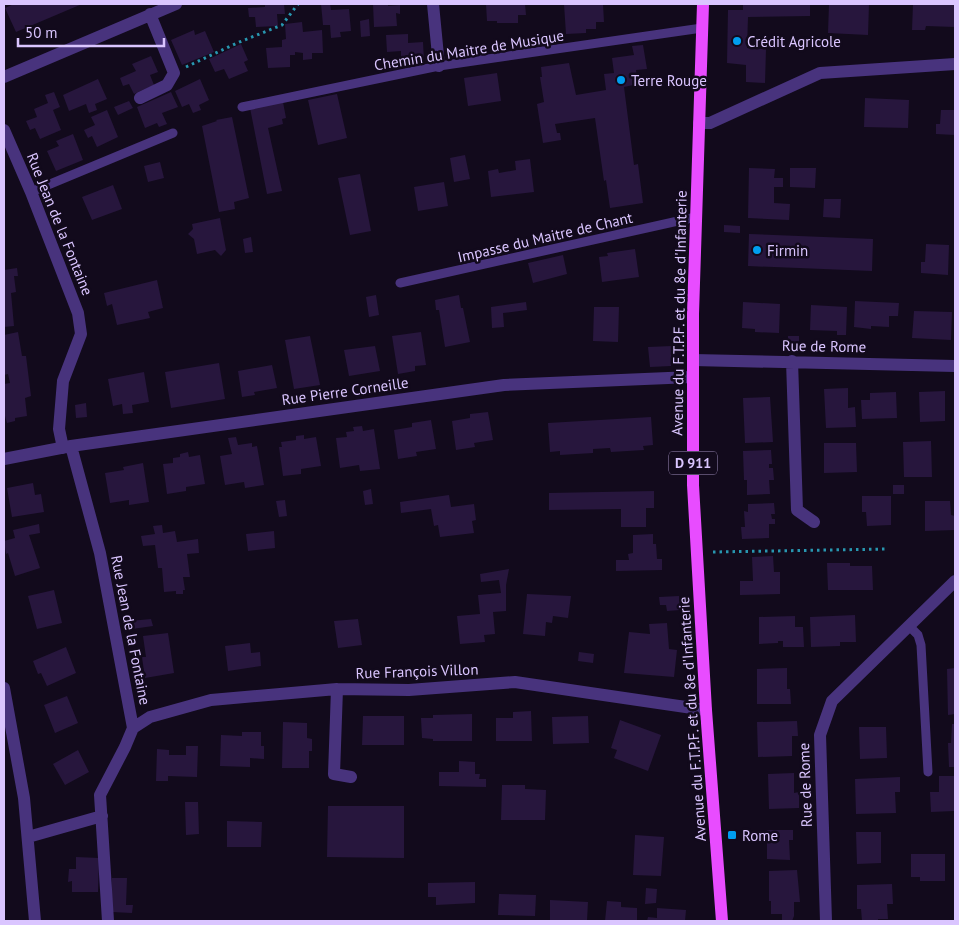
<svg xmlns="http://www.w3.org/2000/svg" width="959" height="925" viewBox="0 0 959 925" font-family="'PT Sans',sans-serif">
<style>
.building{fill:#27163d}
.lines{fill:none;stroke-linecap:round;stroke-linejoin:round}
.path{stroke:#2897b0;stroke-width:3;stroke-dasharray:2.5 4;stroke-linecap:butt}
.lane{stroke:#48337d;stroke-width:9}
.street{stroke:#48337d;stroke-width:12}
.primary{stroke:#e84cff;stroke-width:12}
.poi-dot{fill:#009ef0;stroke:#120a1c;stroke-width:2}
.labels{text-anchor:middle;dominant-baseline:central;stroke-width:5;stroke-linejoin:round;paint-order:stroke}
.shield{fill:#120a1c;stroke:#9e8dbb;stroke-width:1}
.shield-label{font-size:14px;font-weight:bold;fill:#dac5ff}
.poi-label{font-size:15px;fill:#dac5ff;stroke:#120a1c;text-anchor:start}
.street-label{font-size:15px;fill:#dac5ff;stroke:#120a1c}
</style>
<rect width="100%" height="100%" fill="#120a1c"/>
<path class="building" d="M14 4H82L16 32 5 8Z
M265 4H284L285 14H277L278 26 256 27 255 17H249L248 8 265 7Z
M321 4H330L331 10 349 9 351 31 340 32 341 37 331 38 330 25H323Z
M373 4H388V6L400 5V14L396 13 397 26 374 27Z
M486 4H525L526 15H518V23H497V21H487Z
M564 4H603L604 22H596V29H586V33L566 34Z
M743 4H810V16L748 17 747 48 766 49 765 83 746 82V65L727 63 728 10H743Z
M829 4H869L868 35 828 33Z
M913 4H955V27L926 26 925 30H912Z
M369 19 370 36 361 37 360 21Z
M302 22 303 32 322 30 323 53H312V59L303 60V53L295 52V55H290V67L268 68 266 48 282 47V40L286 39 285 24Z
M194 30 195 35 205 31 214 52 182 65 171 40Z
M408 34V43L423 42 424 61 401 62V51L387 52 386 35Z
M241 44 248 60 244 62 248 71 229 79 224 69 215 72 209 59Z
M643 45 647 69 636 70 638 84 624 87 634 165 638 164 643 203 610 208 606 180 604 181 595 118 555 124 557 133H560L561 140 543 143 537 104 544 102 540 77H542L541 67 569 63 576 95 606 90 604 74 614 73 612 58 634 55 632 46Z
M151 56 158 72 150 75 154 85 134 94 129 84 123 86 120 78 136 71 132 64Z
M497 73 501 101 468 106 464 78Z
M98 79 107 99 95 104 97 110 89 113 86 104 69 111 63 95Z
M200 79 209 100 199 105 201 110 193 113 189 104 182 107 175 91Z
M54 92 60 107 53 110 61 130 40 139 35 128 30 130 26 121 37 117 34 109 48 103 45 95Z
M171 92 178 107 162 113 167 124 159 127 157 123 145 128 137 107Z
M337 94 347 138 318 145 308 100Z
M865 98 909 100 908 128 864 127Z
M129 101 133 108 118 115 114 107Z
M283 102 286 118 282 119 283 124 268 128 282 191 267 194 250 108Z
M107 110 118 137 97 147 92 136 88 138 84 130 95 125 91 117Z
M941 110H955V135L936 134V124H940Z
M232 117 249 198 234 202 235 209 219 212 202 126 217 121 216 120Z
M73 134 83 160 56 171 47 151 59 146 56 141Z
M465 155 470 179 454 182 450 158Z
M530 159 534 192 491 197 488 171 498 169 499 173 516 170 515 161Z
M160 162 164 178 148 182 144 166Z
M749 168 775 169 774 178H783V187H774V203L790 204 789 220 748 218Z
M790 168H816L815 188 790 187Z
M360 174 371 231 350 235 338 178Z
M444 182 448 206 418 211 414 187Z
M113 185 122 209 92 220 82 197Z
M824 199H841L840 218 823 217Z
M220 218 226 250 221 256 215 250 197 254 194 239 188 234 193 229 192 224Z
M724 225 740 226V233L724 232Z
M749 234 873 239 872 271 748 266Z
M251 237 253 252 245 253 243 239Z
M926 244 949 245 948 275 921 273V262H925Z
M635 249 639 277 602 282 599 257 608 256 607 253Z
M563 255 567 274 533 283 528 263Z
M17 268 18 276H14L16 292 11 293 14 326 4 327V270Z
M157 280 163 308 148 312 150 318 117 325 112 304 107 306 104 293Z
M376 295 379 315 369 317 366 297Z
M459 295 461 308H463L470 342 445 347 439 310H436L435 300Z
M855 301 899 303 898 316H889V327L871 326V329L854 327Z
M526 302 527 310 503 313 504 327 492 328 491 307Z
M743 302 780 304 779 333 755 332V329L742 328Z
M811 305 847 307 846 335H837V331L810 330Z
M594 307H619L618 342 593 341Z
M914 311 952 312 951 340 912 338Z
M18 332 22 356H26L31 396 25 398 27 416 15 418V421L7 423 5 416H4V384L10 383 8 374 4 375V335Z
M421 332 426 365 415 366V371L398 374 392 336Z
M310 336 320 385 294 389 285 340Z
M788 336H799V348H788Z
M375 346 380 371 349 376 344 350Z
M672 346 671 366 650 367 648 347Z
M219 363 225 399 171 408 165 372Z
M272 365 277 388 254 392 255 395 242 397 238 371Z
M144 372 149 402 132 405 133 413 123 414 122 404 113 406 108 379Z
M848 388V408L855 407 856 427 826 428 824 389Z
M945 391V421L920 422 919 392Z
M896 392 897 418 862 419 861 400H870V393Z
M770 397 773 442 745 443 743 398Z
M86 403 87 417 76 418 75 405Z
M488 412 493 440 474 443 475 447 456 450 452 421 470 418V414Z
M651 417 653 445 643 446 644 450 611 452 610 448 593 449V453L560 455V451L550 452 548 423Z
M431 420 436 449 416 452 417 456 398 459 394 430 412 427V423Z
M362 426 363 431 374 429 380 469 360 471 359 465 340 468 336 438 347 437 346 432 354 431 353 427Z
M304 435V439L316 437 321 466 301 469V474L283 476 279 447H282L281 442 296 440V436Z
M236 437 238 445 252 443V447L257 446 264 485 245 488 244 482 225 485 220 456 232 454 228 438Z
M931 441 932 477H904L903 442Z
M824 443H856L857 472 824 473Z
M771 450 772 464H769V468H773L774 480H769L770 494 747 495V480H744L743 451Z
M188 452 189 457 200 455 205 484 186 487V491L167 494 163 464 173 463V458L180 457V454Z
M143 463 149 502 129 505V500L110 503 105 473 124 470 123 467Z
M33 483 35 495 41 494 44 512 12 517 7 488Z
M893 485H904V494H893Z
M371 489 373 504 365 505 363 491Z
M654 491V508H646V527H621V509L549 510V493Z
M449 495 451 507 474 504 476 520 472 521 474 533 440 537 438 525 434 526 431 509 401 513 400 502Z
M862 496H891V525L867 526 866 512H862Z
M285 500 287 516 279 517 276 501Z
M925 501H950L951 515 955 516V530L925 531Z
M774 503 775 514H771L772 519H775V524H769V538L742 539 741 527H745L744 511 748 512V504Z
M39 524 40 533 29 535 40 568 15 576 8 553 6 554 4 541 15 538 13 530Z
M162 525 163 533 175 531 177 542 198 539 199 553 187 554 190 577H183L185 590H183V594H176V591L164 592 162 568H158L155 545 143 546 141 536 155 534 153 526Z
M274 531 275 548 248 551 246 534Z
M653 534V544H656L657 559H662V570L616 571V560H629L628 554 633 553V535Z
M773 556 774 572H780V594L740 595V581H753L752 557Z
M827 563H850V566H872L873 590H828Z
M509 569 506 585V611L493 612 495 634 484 635 485 642 460 644 457 616 480 614 478 595 501 593 499 580 481 582 480 574Z
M54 590 62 623 37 629 28 596Z
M527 594 571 596 568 618 553 616 552 623 546 622 545 636 523 634Z
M679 596 680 610 667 611 666 605H660L659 597Z
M855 615 856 642H840V646L811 647 810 617Z
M795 616V627H803L804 647H783V641H778V643L759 644V617Z
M151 619 153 626 132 629 130 621Z
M358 619 362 645 338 648 334 621Z
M667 623 669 649 677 650 674 677 624 673 629 632 650 634 649 624Z
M168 633 174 673 145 678 142 657H146L143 636Z
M250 643 251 653 260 652 261 666 228 671 225 646Z
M66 647 76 673 47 686 41 673 38 674 33 661Z
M579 652 594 654 593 663 578 661Z
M787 668V689H790L791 704H757V669Z
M955 668V714L948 715 947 669Z
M67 696 78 723 55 733 44 705Z
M531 711 532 741H496V718H513V712Z
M472 714V741H433V739L422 738 421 718H433V715Z
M363 716H404V745H362Z
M588 716 589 743 553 744 552 717Z
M620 720 661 735 648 771 614 758 617 750 611 748Z
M797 721 798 736H792V756L758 757 757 722Z
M283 722 307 723V738L312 739V751H309V768H282Z
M952 724H955V767H949L948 743H951Z
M859 727H886L887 758 860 759Z
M242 732H261V746H264V759L250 758V767L220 766 221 735 242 736Z
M186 746H198L197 777 168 776V781H156L157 749 169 750V755H186Z
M78 750 89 772 65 785 53 764Z
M459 761 475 762V774H480L479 779H486V787L439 786V772H459Z
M794 773V793L799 792V808L769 809 768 774Z
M939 776H955L954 811 931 812 930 792H939Z
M900 777V792H895L896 813 856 814 855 779Z
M502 785H525V789L546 790 545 820H501Z
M185 802H198L199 834 186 835Z
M328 806H404V858L327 857Z
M227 821 262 822 261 847H227Z
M767 830H793V840H789L790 860 767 859Z
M856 832H881V863L857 864Z
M635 835 664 837 661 876 633 875Z
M911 854H945V881H920V877H911Z
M76 857 99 858 98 892H72V881L68 882 69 869H76Z
M797 870 800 902H794V916L792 921H782V914H771V901H769V871Z
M112 878H127L126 905H133L132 913 112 912Z
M475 882V903L436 905V897H428V883Z
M892 884 893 904H887L888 919H878V921H862L861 909H857V885Z
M646 888 657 889 656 903 645 904Z
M499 894 536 895 535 916 498 915Z
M550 900 588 902 587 921 550 920Z
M607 901 621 902V907L637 908V921H605Z
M657 908 686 910 685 921H647L648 917 657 918Z"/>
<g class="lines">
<path class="path" d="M186 67 237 43 282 25 298 4
M713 552 887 549"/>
<path class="lane" d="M242 107 439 66 702 28
M31 192 173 133
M400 283 696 217
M909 626 918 635 921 645 928 772"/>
<path class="street" d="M433 4 439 66
M4 77 176 4
M140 98 167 85 174 73 150 14
M699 123H710L820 73 955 64
M4 130 31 192 78 313 81 334 63 381 59 429 63 448
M693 360 955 366
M792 361 797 510 814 522
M71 446 100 553 133 728 125 747 100 795 108 921
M4 459 71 446 504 385 692 377
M4 688 24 798 35 921
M337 689 334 774 351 777
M133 728 150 717 211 700 337 689 409 690 515 682 706 710
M28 837 102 816
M826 921 820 735 832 701 955 581"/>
<path class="primary" d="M703 4 693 314V485L706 710 722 921"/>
</g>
<g class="poi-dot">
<circle cx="737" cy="41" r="5"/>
<circle cx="621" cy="80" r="5"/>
<circle cx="757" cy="250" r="5"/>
<rect x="727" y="830" width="10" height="10" rx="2.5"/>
</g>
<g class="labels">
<rect class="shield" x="669" y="451.5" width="48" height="23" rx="4"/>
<g class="shield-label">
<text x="693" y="463">D 911</text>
</g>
<g class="poi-label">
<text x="747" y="41">Crédit Agricole</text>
<text x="631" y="80">Terre Rouge</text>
<text x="767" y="250">Firmin</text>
<text x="742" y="835">Rome</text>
</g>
<g class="street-label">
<text transform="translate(469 50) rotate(-9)">Chemin du Maitre de Musique</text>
<text transform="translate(60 224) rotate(68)">Rue Jean de la Fontaine</text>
<text transform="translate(545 237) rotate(-13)">Impasse du Maitre de Chant</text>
<text transform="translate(679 313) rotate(-89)">Avenue du F.T.P.F. et du 8e d'Infanterie</text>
<text transform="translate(824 346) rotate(1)">Rue de Rome</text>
<text transform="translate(345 391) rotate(-8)">Rue Pierre Corneille</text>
<text transform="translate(131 630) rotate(79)">Rue Jean de la Fontaine</text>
<text transform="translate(417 671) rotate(-2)">Rue François Villon</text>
<text transform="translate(692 719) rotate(-94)">Avenue du F.T.P.F. et du 8e d'Infanterie</text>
<text transform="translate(805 785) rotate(-92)">Rue de Rome</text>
</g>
</g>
<rect width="959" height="925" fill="none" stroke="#dac5ff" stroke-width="10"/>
<path d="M18 38v8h146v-8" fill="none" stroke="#dac5ff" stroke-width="2.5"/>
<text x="25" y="38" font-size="15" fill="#dac5ff" stroke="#120a1c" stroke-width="4" paint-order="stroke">50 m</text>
</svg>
